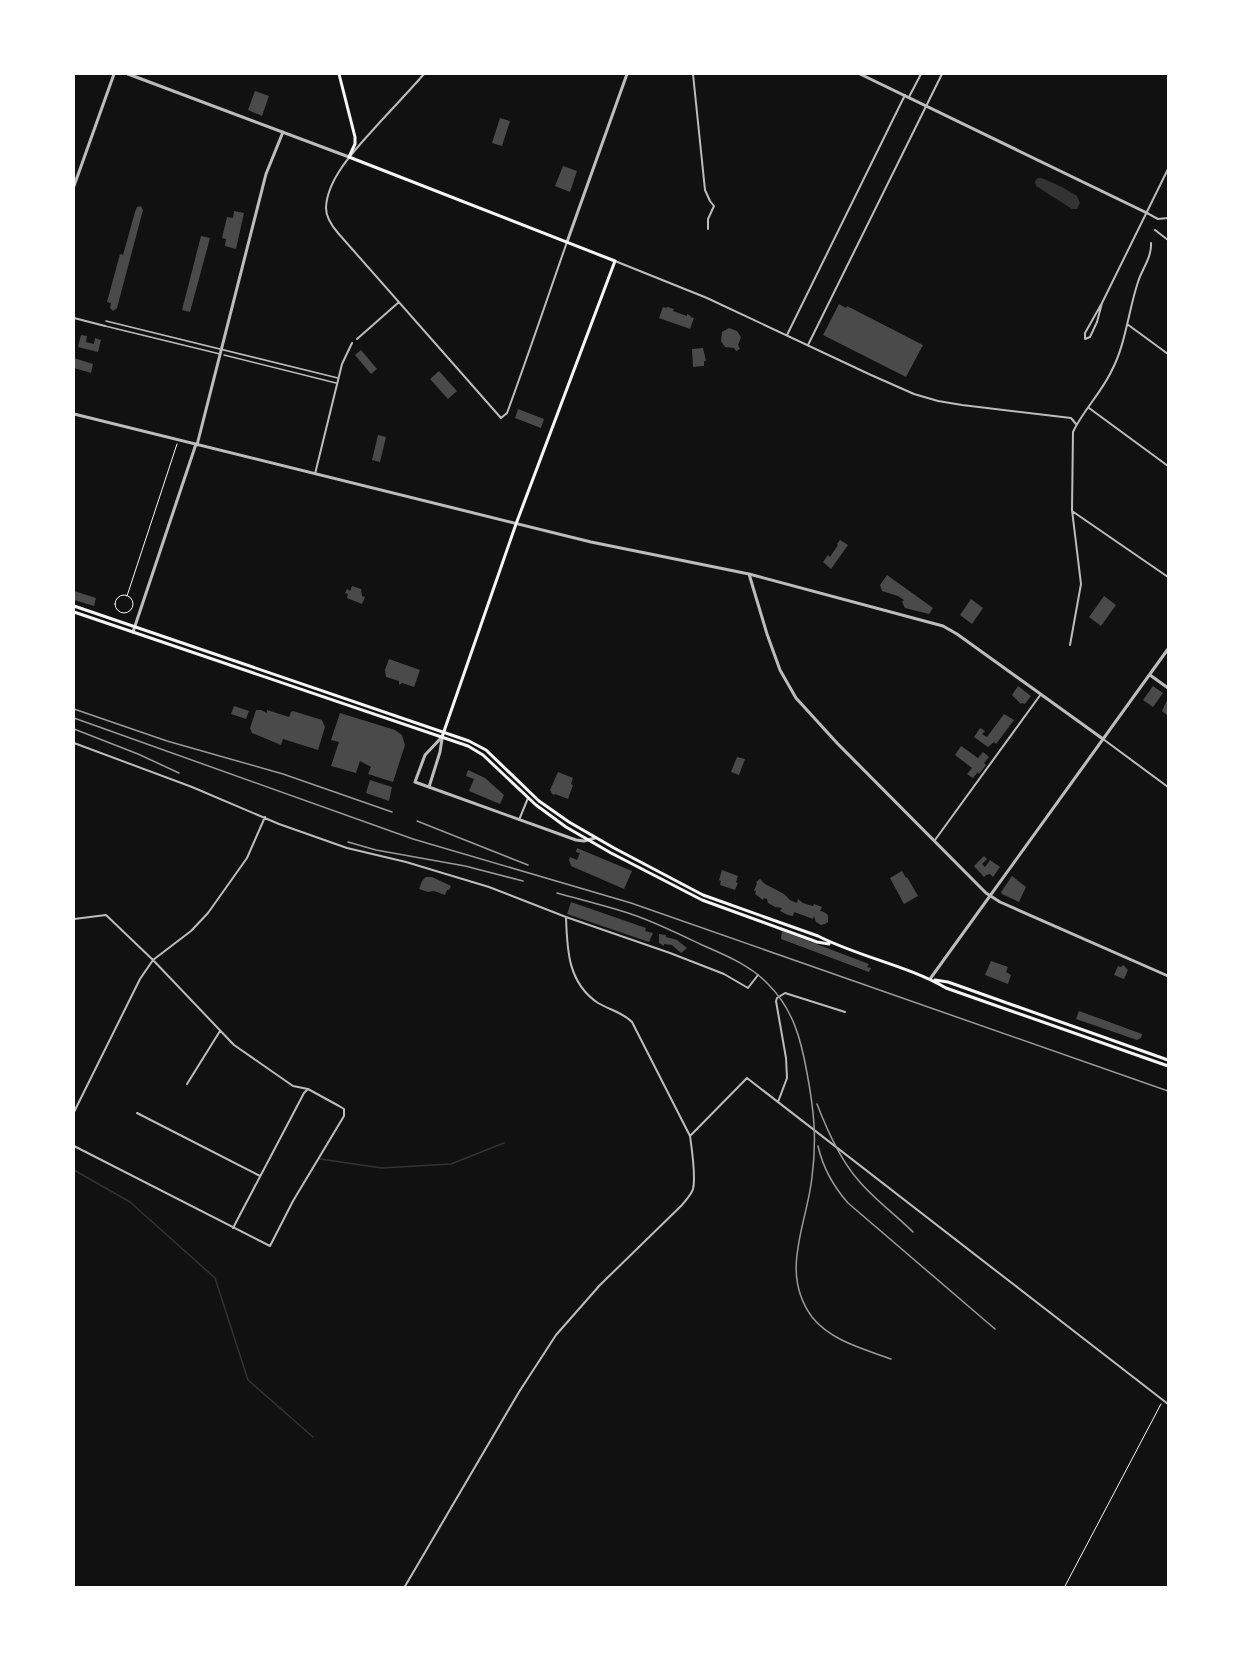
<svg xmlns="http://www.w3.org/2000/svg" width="1242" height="1661" viewBox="0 0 1242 1661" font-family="Georgia,serif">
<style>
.water{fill:#333}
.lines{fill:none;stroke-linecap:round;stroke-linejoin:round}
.stream{stroke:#333;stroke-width:1.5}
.building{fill:#4a4a4a}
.path{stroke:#f5f5f5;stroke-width:1}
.pedestrian{stroke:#bcbcbc;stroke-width:1.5}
.minor{stroke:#bcbcbc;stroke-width:2}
.tertiary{stroke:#bcbcbc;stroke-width:3}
.secondary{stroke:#f5f5f5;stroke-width:3}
.rail{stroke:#9a9a9a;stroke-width:1.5}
</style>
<rect width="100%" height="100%" fill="#111"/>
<path class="water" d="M1038 178H1042L1062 187 1077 196 1080 203 1077 209H1072L1036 186 1035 181Z"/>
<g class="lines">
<path class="stream" d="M320 1159 382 1168 451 1164 504 1143
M74 1170 130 1202 215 1278 248 1380 313 1437"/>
</g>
<path class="building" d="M255 91 269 96 262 116 248 110Z
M500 118 510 121 502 146 492 143Z
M563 166 577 171 570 192 555 186Z
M141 206 143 210 117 308 113 311 110 308 111 303 107 302 120 254 123 255 135 212 137 207Z
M234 211 244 213 236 249 225 246 226 239 222 238 227 217 233 218Z
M201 236 210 238 190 312 182 310Z
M839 304 846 308 847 306 923 345 906 377 823 335Z
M663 307 666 308 667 307 674 309 673 311 687 316V314L691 316 690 317 694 318 690 329 659 318Z
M729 328 737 331 741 337 738 345 740 349 736 351 734 348 725 347 721 341 722 332Z
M81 335 87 336 86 342 94 344 95 338 101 340 98 352 78 347Z
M703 348 706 361H704V366L693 367 692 349Z
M361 350 377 369 371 374 355 355Z
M74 358 93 364 91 373 74 368Z
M439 371 457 391 448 399 430 379Z
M518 409 544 419 541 428 515 418Z
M378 435 386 437 380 462 372 460Z
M840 540 848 545 831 569 823 562 828 555 830 557 838 545 837 544Z
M887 575 933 608 929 614 905 608 902 602 904 600 898 596 882 591 880 585Z
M352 586 361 589 362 596 365 597 362 604 347 598 348 594 345 593 347 589 350 591Z
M74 591 96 598 94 606 74 600Z
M1104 596 1116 605 1101 626 1089 617Z
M971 599 983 608 972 624 960 615Z
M389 659 420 670 414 687 402 683 399 685V681L386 677 385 670Z
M1018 686 1031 696 1025 704 1022 703 1021 704 1012 695Z
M1153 686 1163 693 1153 707 1143 700Z
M1168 698V716L1162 711Z
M234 706 249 711 246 719 231 714Z
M256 710H261L267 713V710L289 717 291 712 293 711 322 720 325 727 318 750 283 739 281 745 252 733 250 728Z
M340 713 395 730 402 735 405 745 393 782 368 774 371 767 360 761 356 773 331 766 339 742 331 740Z
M1004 714 1014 720 996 744 994 742 988 747 974 737 980 728 985 731 982 734 987 737Z
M961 746 978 758 983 752 989 757 984 763 986 765 979 774 978 772 973 778 967 774 972 768 955 755Z
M737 757 745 759 739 775 731 772Z
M468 770 485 778 504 795 500 804 469 791 474 779 466 776Z
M558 772 573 778 571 784 573 785 568 799 555 794 553 795 550 790Z
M370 780 392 787 389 801 366 793Z
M577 848 632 871 624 889 571 866 569 860 570 857 577 860 580 853 576 852Z
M984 856 987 859 982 864 985 867 990 860 1000 867 993 877 990 874 986 875 984 877 974 866Z
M722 870 738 876 736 882 738 883 735 890 720 885 721 881 719 880Z
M902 871 906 878 907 877 918 896 904 904 890 878Z
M1012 876 1026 887 1019 902 1002 894 1001 892Z
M426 877H432L449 885 451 886 449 890H447L445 895 434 891 428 892 419 889 422 881Z
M760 879 765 884 784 894 790 900 797 903 798 899 803 903 813 906 814 904 822 907 820 911 824 912 828 915V922L825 924 821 925 816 922 814 916 813 919 794 912 793 916 788 915 780 911 782 908 775 907 768 903 767 899 764 898 763 900 755 894 756 891H754L757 883 756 882Z
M571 902 646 928 645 931 653 933 649 942 567 914Z
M782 931 869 964 867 967 871 968 869 972 781 939Z
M659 934 666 935V937L677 940 687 948 681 953 672 945 664 944V946L659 943Z
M991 961 1008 967 1006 972 1011 975 1008 984 985 975Z
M1123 965 1128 970 1124 979 1114 975 1118 966 1121 967Z
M1079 1011 1142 1034 1141 1038 1137 1040 1076 1019Z"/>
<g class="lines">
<path class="path" d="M115 604a9 9 0 1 1 18 0a9 9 0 1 1-18 0Z
M127 596 177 444
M1064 1588 1161 1404"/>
<path class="pedestrian" d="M106 321 338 378
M105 326 220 354
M224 355 336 383"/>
<path class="minor" d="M424 74C410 90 395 106 380 122 360 145 327 176 326 208 326 218 332 226 338 233L501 418 507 413C528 356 547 299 567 242
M693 74 705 190 710 201 714 206 708 219V229
M909 97 921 74
M1147 213 1158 219 1168 218
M1155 230 1168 240
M615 261 707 298 871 375 914 394 938 401 962 405 1071 418 1076 424
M1102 303 1168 169
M1102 303 1097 322 1090 337 1085 339V333Z
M74 318 105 326
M1127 324 1168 354
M787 335 905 95
M357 339 399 302
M808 345 942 74
M1089 408 1168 466
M315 474 342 364 352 343
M1072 511 1168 577
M1070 645 1081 584 1072 510 1073 432C1082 412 1101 393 1111 372 1126 344 1128 312 1138 282 1142 269 1152 257 1151 243
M1103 739 1168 787
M74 743 192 787 279 824 347 848 406 862 489 887 566 917 670 953 724 974 748 988 758 975
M519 820 528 798
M935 840 1041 694
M74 919 106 915 153 960 234 1045 293 1086 308 1089 339 1106 344 1109V1116L293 1201 270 1246 74 1146
M187 1084 220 1031
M778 1102 787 1078 786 1058 776 1001 777 998 785 993 845 1012
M74 1112 140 979 153 960 191 931 208 913 247 858 265 817
M137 1113 260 1176
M690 1136 747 1078 1168 1404
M233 1228 304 1093 308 1089
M404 1588 519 1392 556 1335 600 1285 682 1205C686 1200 691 1195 693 1189 696 1177 692 1150 690 1136L632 1022C622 1012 610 1010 598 1003 568 983 567 950 566 917"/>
<path class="tertiary" d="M128 74 349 157
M860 74 1147 213
M74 186 114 74
M567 242 627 74
M74 414 591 542 749 574 943 626 957 634 1103 739
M197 445 266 174 283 132
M749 574 767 634 780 670 796 698 837 743 986 893 1000 902 1168 976
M133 632 196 444
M1150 675 1168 688
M442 737 425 755 415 782 576 840 584 841 595 838
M429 787 440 752 442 739
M930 979 1168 649"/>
<path class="secondary" d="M339 74 355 137V144L349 157 615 261 516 524 442 737
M74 606 469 741 486 750 539 801 569 822 614 848 703 895 818 936C859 957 906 965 946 988L1168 1066
M74 612 468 746 483 755 536 805 566 827 611 853 702 900 817 942 829 944
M935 980 948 982 1168 1060"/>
<path class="rail" d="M74 709 167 741 283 774 392 812
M74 718 413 839 631 903 1168 1091
M74 729 138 754 179 773
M417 821 528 865
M348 842 376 850 465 866 523 881
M557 893C582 900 607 906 631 914 655 922 679 934 702 945 725 955 750 965 768 984 793 1009 801 1039 807 1073 814 1110 817 1139 812 1177 807 1225 779 1272 812 1317 831 1341 864 1349 891 1359
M817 1104C827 1130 840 1160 859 1181 875 1200 896 1215 913 1232
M818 1146C823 1168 833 1186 848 1203L995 1329"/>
</g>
<rect width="1242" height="1661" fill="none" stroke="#ffffff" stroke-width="150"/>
</svg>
